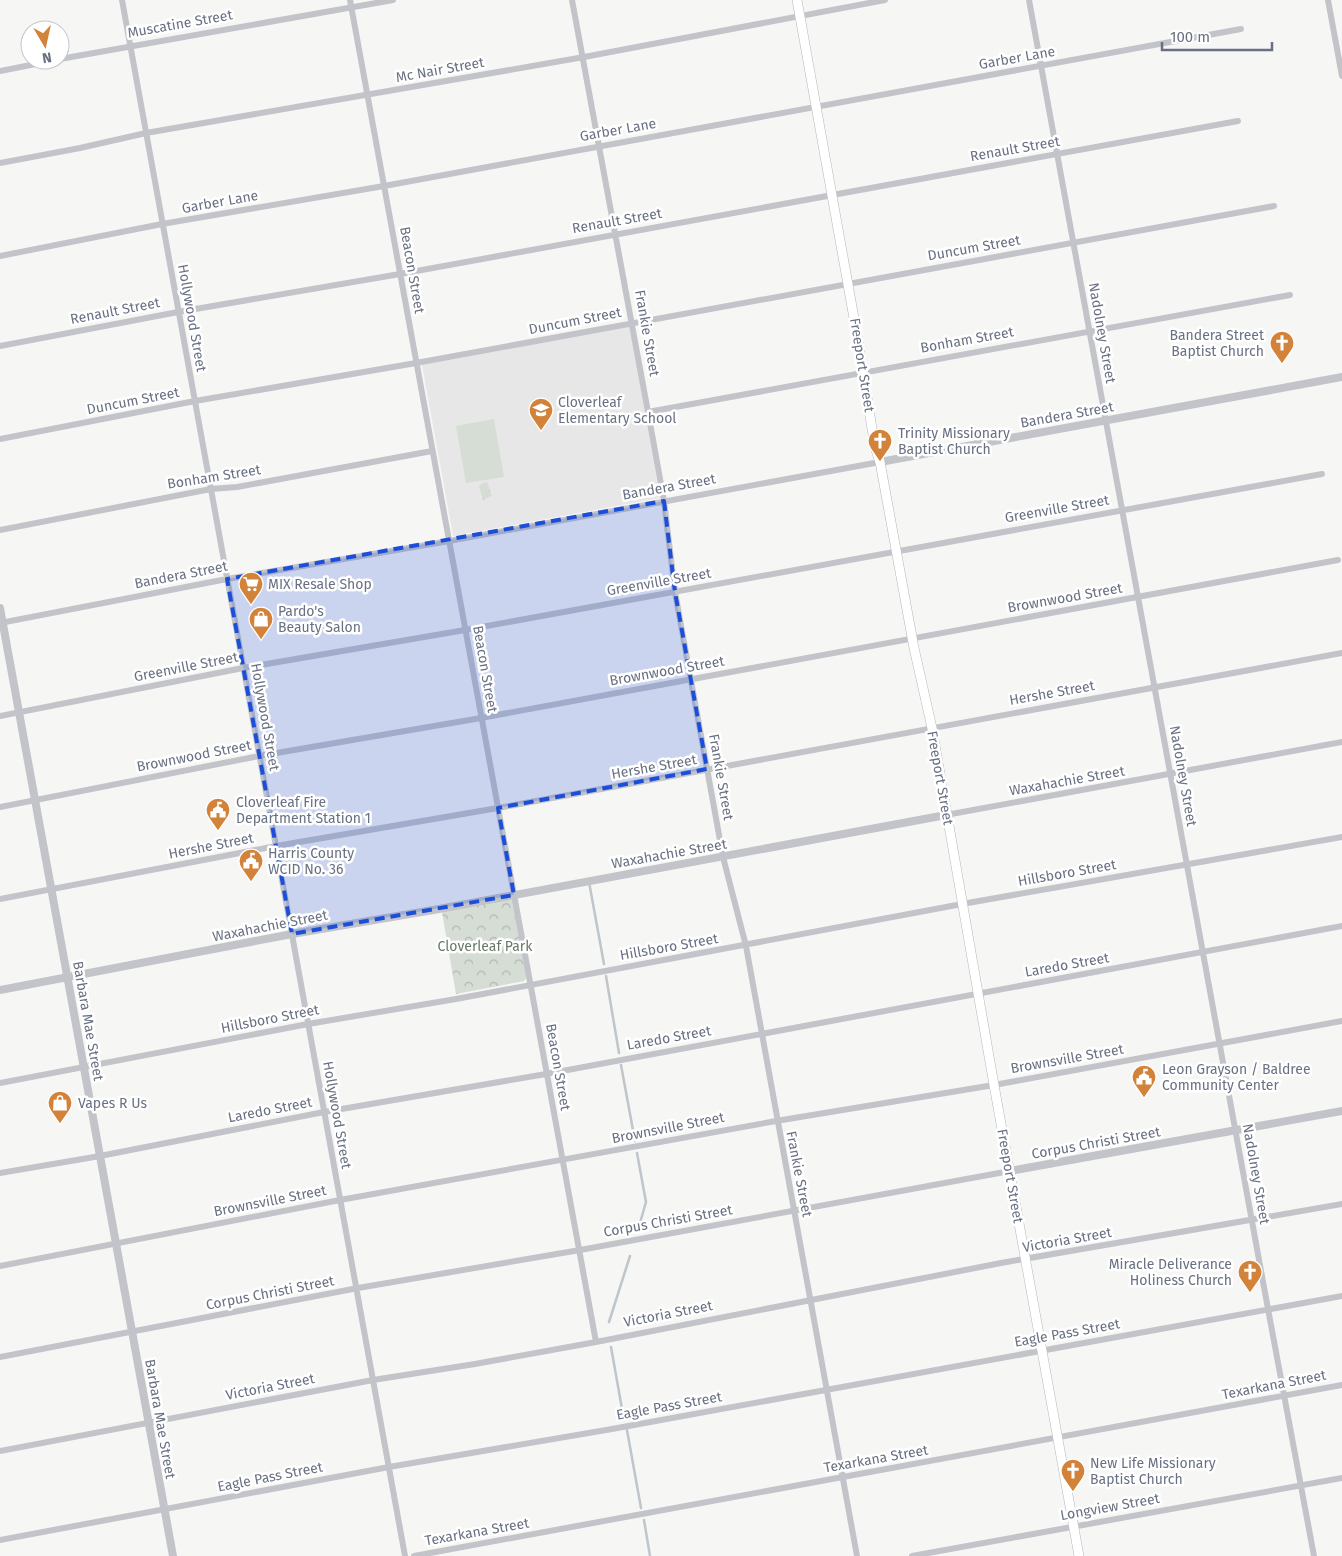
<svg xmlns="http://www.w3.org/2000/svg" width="1342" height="1556" viewBox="0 0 1342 1556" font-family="'Fira Sans',sans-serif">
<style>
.built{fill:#e7e7e7}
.park{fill:url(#park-crowns)}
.pitch{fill:#d6ddd5}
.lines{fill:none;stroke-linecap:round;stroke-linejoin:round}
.stream{stroke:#bec5cb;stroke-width:2.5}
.secondary-casing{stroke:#b5b7bd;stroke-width:10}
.minor{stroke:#c2c4c9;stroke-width:6}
.tertiary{stroke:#c2c4c9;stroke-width:8}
.secondary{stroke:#fff;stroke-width:9}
.marked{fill:#1d4ed8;fill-opacity:0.2;stroke:#1d4ed8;stroke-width:4;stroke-dasharray:10 6;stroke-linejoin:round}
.labels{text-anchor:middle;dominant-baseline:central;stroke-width:5;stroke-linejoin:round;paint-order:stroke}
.street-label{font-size:14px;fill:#687082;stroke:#fff}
.poi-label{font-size:14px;fill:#687082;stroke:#fff;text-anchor:start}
.park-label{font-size:14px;fill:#677967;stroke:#fff}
</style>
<defs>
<pattern id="park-crowns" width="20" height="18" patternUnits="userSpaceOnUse" patternTransform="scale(1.25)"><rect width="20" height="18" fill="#d6ddd5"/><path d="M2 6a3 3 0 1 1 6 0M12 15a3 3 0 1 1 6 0" fill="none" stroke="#b1b8b2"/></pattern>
</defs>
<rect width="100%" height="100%" fill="#f6f6f4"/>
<path class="built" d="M630 326 660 498 453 536 422 365Z"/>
<path class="park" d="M487 482 492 496 483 500 479 486 483 483Z
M508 898 513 900 527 977 524 981 456 994 442 912Z"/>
<path class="pitch" d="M494 419 504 477 466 483 456 426Z"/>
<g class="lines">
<path class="stream" d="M589 882 604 964
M606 976 619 1053
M621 1065 635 1141
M637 1153 646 1202 640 1223
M609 1322 630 1256
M611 1347 624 1420
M627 1430 641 1508
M644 1520 650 1556"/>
<defs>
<path id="secondary" d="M797 0 857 335 875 447 880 462 914 648 932 728 994 1085 1079 1556"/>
</defs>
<use href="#secondary" class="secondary-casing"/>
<path class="minor" d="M122 0 405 1556
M350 0 596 1342
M572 0 648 412 664 501 675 592 723 857 746 946 857 1556
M1029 0 1268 1309 1314 1556
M1328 0 1342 76
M60 59 393 0
M0 71 56 60
M0 163 80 148 146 133 584 57 885 0
M0 256 162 224 384 186 1241 29
M0 346 178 312 400 274 1238 121
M648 412 1290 295
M0 439 195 401 416 363 1274 206
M0 530 211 489 237 487 432 451
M0 623 227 579 449 541 880 462
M0 716 243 668 465 630 1322 474
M0 807 259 756 481 718 1338 560
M946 815 1342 742
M0 899 276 846 498 808 1342 653
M0 1083 308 1024 456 999 962 904 1342 837
M0 1173 100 1156 324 1112 546 1074 1342 926
M0 1266 340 1200 776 1121 994 1085 1342 1021
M0 1357 358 1288 580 1250 1010 1171
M0 1451 373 1380 475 1364 596 1342 1001 1263 1342 1204
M0 1540 389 1467 612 1429 1342 1296
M414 1556 1342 1385
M912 1556 1342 1478"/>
<path class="tertiary" d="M880 462 1342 377
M0 608 173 1556
M0 990 292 934 439 909 946 815
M1010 1171 1342 1111"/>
<use href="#secondary" class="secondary"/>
</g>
<path class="marked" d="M664 501 675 592 707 769 498 808 514 895 292 934 227 579Z"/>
<defs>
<symbol id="church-pin" viewBox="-11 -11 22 30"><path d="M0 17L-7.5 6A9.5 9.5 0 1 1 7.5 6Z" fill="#d28239" stroke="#fff"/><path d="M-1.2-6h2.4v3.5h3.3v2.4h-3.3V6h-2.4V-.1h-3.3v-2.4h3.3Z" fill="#fff"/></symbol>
<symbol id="school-pin" viewBox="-11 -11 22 30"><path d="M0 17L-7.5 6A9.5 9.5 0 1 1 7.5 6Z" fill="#d28239" stroke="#fff"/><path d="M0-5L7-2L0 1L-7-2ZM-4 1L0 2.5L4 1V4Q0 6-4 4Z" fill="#fff"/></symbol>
<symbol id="supermarket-pin" viewBox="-11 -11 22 30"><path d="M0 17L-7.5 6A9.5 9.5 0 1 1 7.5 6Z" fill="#d28239" stroke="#fff"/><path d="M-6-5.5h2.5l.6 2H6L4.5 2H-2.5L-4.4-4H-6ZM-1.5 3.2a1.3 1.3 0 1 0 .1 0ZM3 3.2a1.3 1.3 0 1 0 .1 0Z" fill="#fff"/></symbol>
<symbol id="shop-pin" viewBox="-11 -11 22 30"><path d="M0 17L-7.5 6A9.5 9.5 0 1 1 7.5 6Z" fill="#d28239" stroke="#fff"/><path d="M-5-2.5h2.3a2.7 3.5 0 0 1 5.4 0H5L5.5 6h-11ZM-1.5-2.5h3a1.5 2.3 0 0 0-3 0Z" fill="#fff"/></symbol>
<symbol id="civic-pin" viewBox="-11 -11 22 30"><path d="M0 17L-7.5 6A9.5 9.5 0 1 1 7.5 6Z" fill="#d28239" stroke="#fff"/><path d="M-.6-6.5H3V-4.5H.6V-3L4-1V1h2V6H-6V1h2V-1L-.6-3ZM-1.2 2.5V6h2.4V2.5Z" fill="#fff"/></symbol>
</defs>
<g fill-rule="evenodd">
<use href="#church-pin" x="1268" y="329" width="28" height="38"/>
<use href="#school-pin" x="527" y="396" width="28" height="38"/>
<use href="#church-pin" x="866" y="427" width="28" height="38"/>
<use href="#supermarket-pin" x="237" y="570" width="28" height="38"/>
<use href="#shop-pin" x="247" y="605" width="28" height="38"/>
<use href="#civic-pin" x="204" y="796" width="28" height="38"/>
<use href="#civic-pin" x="237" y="847" width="28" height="38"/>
<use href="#civic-pin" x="1130" y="1063" width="28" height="38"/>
<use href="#shop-pin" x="46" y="1089" width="28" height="38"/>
<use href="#church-pin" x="1236" y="1258" width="28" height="38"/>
<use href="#church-pin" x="1059" y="1457" width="28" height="38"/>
</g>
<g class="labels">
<g class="street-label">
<text transform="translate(180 24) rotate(-10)">Muscatine Street</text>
<text transform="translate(1017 58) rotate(-10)">Garber Lane</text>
<text transform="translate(440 70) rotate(-10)">Mc Nair Street</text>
<text transform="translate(618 130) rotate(-10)">Garber Lane</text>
<text transform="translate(1015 149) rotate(-10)">Renault Street</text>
<text transform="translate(220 202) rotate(-10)">Garber Lane</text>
<text transform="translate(617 221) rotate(-10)">Renault Street</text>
<text transform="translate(974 248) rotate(-10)">Duncum Street</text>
<text transform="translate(412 270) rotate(80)">Beacon Street</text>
<text transform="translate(115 311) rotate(-11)">Renault Street</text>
<text transform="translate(192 318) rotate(80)">Hollywood Street</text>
<text transform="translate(575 321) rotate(-11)">Duncum Street</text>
<text transform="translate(647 333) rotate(80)">Frankie Street</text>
<text transform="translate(1102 333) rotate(80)">Nadolney Street</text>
<text transform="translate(967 340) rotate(-10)">Bonham Street</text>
<text transform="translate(862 365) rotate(81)">Freeport Street</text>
<text transform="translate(133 401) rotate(-11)">Duncum Street</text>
<text transform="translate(1067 415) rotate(-10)">Bandera Street</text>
<text transform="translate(214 477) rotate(-9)">Bonham Street</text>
<text transform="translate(669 487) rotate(-10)">Bandera Street</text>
<text transform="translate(1057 509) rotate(-10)">Greenville Street</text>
<text transform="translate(181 575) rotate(-11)">Bandera Street</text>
<text transform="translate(659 582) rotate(-10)">Greenville Street</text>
<text transform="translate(1065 598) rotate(-10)">Brownwood Street</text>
<text transform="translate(186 667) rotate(-11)">Greenville Street</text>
<text transform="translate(485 669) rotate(80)">Beacon Street</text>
<text transform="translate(667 671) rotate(-10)">Brownwood Street</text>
<text transform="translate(1052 693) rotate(-10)">Hershe Street</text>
<text transform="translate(265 717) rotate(80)">Hollywood Street</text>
<text transform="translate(194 756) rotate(-11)">Brownwood Street</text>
<text transform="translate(654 767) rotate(-10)">Hershe Street</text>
<text transform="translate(1183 776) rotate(80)">Nadolney Street</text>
<text transform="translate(721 777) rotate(80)">Frankie Street</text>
<text transform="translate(940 778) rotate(80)">Freeport Street</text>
<text transform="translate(1067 781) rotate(-10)">Waxahachie Street</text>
<text transform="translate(211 846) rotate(-11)">Hershe Street</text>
<text transform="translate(669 854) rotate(-10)">Waxahachie Street</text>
<text transform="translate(1067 873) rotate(-10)">Hillsboro Street</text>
<text transform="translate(270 926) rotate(-11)">Waxahachie Street</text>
<text transform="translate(669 947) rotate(-10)">Hillsboro Street</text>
<text transform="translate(1067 965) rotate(-10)">Laredo Street</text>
<text transform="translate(270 1019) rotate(-11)">Hillsboro Street</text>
<text transform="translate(88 1021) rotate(80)">Barbara Mae Street</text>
<text transform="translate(669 1038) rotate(-10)">Laredo Street</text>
<text transform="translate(1067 1059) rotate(-10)">Brownsville Street</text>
<text transform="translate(558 1067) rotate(80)">Beacon Street</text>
<text transform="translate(270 1110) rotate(-11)">Laredo Street</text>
<text transform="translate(337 1115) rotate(80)">Hollywood Street</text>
<text transform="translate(668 1128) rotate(-11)">Brownsville Street</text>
<text transform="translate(1096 1143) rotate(-10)">Corpus Christi Street</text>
<text transform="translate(799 1174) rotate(79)">Frankie Street</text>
<text transform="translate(1256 1174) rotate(80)">Nadolney Street</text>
<text transform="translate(1010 1176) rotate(80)">Freeport Street</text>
<text transform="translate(270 1201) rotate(-11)">Brownsville Street</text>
<text transform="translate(668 1221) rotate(-10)">Corpus Christi Street</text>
<text transform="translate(1067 1240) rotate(-10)">Victoria Street</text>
<text transform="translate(270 1293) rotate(-11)">Corpus Christi Street</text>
<text transform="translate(668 1314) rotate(-11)">Victoria Street</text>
<text transform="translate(1067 1333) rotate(-10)">Eagle Pass Street</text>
<text transform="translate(1274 1385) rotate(-11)">Texarkana Street</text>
<text transform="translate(270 1387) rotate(-11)">Victoria Street</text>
<text transform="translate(669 1406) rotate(-10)">Eagle Pass Street</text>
<text transform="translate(160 1419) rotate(80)">Barbara Mae Street</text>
<text transform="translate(876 1459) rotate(-10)">Texarkana Street</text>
<text transform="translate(270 1477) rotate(-11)">Eagle Pass Street</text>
<text transform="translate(1110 1507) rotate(-10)">Longview Street</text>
<text transform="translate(477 1532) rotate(-10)">Texarkana Street</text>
</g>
<g class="poi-label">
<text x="1264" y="335" text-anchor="end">Bandera Street<tspan x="1264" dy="16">Baptist Church</tspan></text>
<text x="558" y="402">Cloverleaf<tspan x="558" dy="16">Elementary School</tspan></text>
<text x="898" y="433">Trinity Missionary<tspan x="898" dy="16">Baptist Church</tspan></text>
<text x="268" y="584">MIX Resale Shop</text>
<text x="278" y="611">Pardo's<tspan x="278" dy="16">Beauty Salon</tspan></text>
<text x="236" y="802">Cloverleaf Fire<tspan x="236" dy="16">Department Station 1</tspan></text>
<text x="268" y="853">Harris County<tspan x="268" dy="16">WCID No. 36</tspan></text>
<text x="1162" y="1069">Leon Grayson / Baldree<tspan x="1162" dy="16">Community Center</tspan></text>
<text x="78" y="1103">Vapes R Us</text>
<text x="1232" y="1264" text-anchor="end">Miracle Deliverance<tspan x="1232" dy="16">Holiness Church</tspan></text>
<text x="1090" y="1463">New Life Missionary<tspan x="1090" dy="16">Baptist Church</tspan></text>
</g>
<g class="park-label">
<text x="485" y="946">Cloverleaf Park</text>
</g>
</g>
<g transform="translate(45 45) rotate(171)"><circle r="24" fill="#ffffff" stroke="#c3c6cd"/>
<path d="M0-4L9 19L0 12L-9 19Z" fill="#d28239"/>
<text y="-8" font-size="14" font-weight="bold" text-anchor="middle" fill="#687082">N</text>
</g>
<path d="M1162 42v8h110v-8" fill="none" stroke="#687082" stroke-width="2.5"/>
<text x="1170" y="42" font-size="15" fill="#687082" stroke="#ffffff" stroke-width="4" paint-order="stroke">100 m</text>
</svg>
